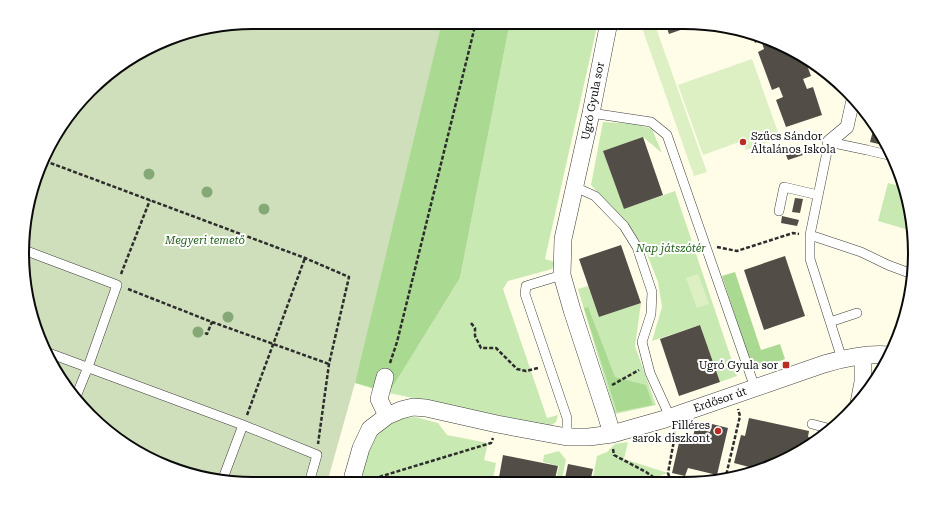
<svg xmlns="http://www.w3.org/2000/svg" width="937" height="506" viewBox="0 0 937 506" font-family="'Roboto Serif',serif">
<style>
.green{fill:#c9e9b3}
.forest{fill:#aada92}
.cemetery{fill:#d0dfbb}
.pitch{fill:#dcf0c4}
.building{fill:#534d47}
.lines{fill:none;stroke-linecap:round;stroke-linejoin:round}
.service-casing{stroke:#3e3e3e;stroke-width:10}
.pedestrian-casing{stroke:#3e3e3e;stroke-width:14}
.minor-casing{stroke:#3e3e3e;stroke-width:18}
.path{stroke:#2d2d2d;stroke-width:2.5;stroke-dasharray:4 2;stroke-linecap:butt}
.service{stroke:#fff;stroke-width:9}
.pedestrian{stroke:#fff;stroke-width:13}
.minor{stroke:#fff;stroke-width:17}
.tree{fill:#85a877}
.poi-dot{fill:#bb2c22;stroke:#fff;stroke-width:1.5}
.labels{text-anchor:middle;dominant-baseline:central;stroke-width:4;stroke-linejoin:round;paint-order:stroke}
.street-label{font-size:11px;fill:#0b0b0b;stroke:#fff}
.poi-label{font-size:11px;fill:#0b0b0b;stroke:#fff;text-anchor:end}
.park-label{font-size:11px;font-style:italic;fill:#22621b;stroke:#fff}
.rim{fill:none;stroke:#0b0b0b;stroke-width:2}
</style>
<rect width="100%" height="100%" fill="#fffde8"/>
<path class="green" d="M510 22H598L545 259 555 262 552 269 508 281 503 289 547 418 558 415 556 422 550 426 389 393 460 278Z
M603 122 636 124 652 129 662 153 643 137 624 209 675 191 737 376 720 382 700 325 652 341 662 307 658 282 645 249 630 227 591 185Z
M888 183 904 187 907 193 909 230 878 221Z
M588 286 599 317 641 303 635 346 656 405 615 414 578 289Z
M415 417 438 423 447 435 488 443 484 460 496 463 492 483H389L361 475 373 439 386 427 398 419Z
M628 442 624 459 668 473 659 476 631 477 630 482H592L597 456 607 452 615 444Z
M559 451 566 460 561 483H555L559 466 543 462 544 455Z"/>
<path class="forest" d="M377 22H510L460 278 389 393 355 383 365 271 179 34Z
M735 272 761 350 780 344 785 359 753 371 722 276Z
M588 307 615 377 646 385 653 405 617 412 584 308Z"/>
<path class="cemetery" d="M253 22H442L355 383 327 483 238 484 193 476 138 453 79 405 40 342 23 268 30 193 61 125 112 70 179 34Z"/>
<path class="pitch" d="M640 22H654L707 172 694 176Z
M752 59 780 138 746 150 742 141 703 155 678 85Z
M698 274 709 304 697 308 686 278Z"/>
<path class="building" d="M665 22H699L700 23 669 34Z
M752 33 799 53 804 57 811 76 803 79 807 89 813 87 822 115 786 127 776 100 783 97 779 87 772 90 758 52 764 49 761 40 755 43Z
M874 127 875 128 883 145 870 142Z
M643 137 663 195 624 209 603 151Z
M799 145 803 155 788 160 784 150Z
M795 198 803 199 800 213 792 212Z
M782 216 799 220 797 226 781 223Z
M621 245 641 303 599 317 579 259Z
M785 256 805 316 764 330 744 270Z
M700 325 720 382 679 396 660 339Z
M749 418 809 431 808 437 816 439 815 442 813 445 758 472 748 474 749 467 734 463 741 435 745 436Z
M712 424 728 428 717 475 688 468 685 476 672 473 681 434 693 437 695 428 710 432Z
M503 455 558 466 554 483H498Z
M568 464 593 469 590 482 564 483Z"/>
<g class="lines">
<defs>
<path id="service" d="M591 113 651 122 667 135 755 388
M575 187 595 196 624 226 637 247 652 292 651 314 642 342 650 373 670 417
M779 211 784 187 818 195
M810 235 861 252 888 265 912 274
M24 250 117 285 88 367 75 399
M562 275 526 286 525 294 567 418V437
M830 322 857 313
M46 352 243 425 317 455 309 483
M842 359 810 259V235L829 142 867 150 888 155
M812 424 831 429
M222 481 243 425"/>
<path id="pedestrian" d="M829 142 847 127 853 100"/>
<path id="minor" d="M609 22 591 113 563 239 562 275 572 310 606 414 612 434
M385 377 379 399 387 416
M859 403 863 382V356
M352 483 353 476 361 448 370 429 387 416 401 410 413 407 426 408 497 424 567 437H589L612 434 665 419 824 364C845 358 867 353 889 355"/>
</defs>
<use href="#service" class="service-casing"/>
<use href="#pedestrian" class="pedestrian-casing"/>
<use href="#minor" class="minor-casing"/>
<path class="path" d="M45 161 305 258 349 277 329 364 318 444
M717 247 737 251 793 233 799 234
M121 274 150 200
M128 289 212 322 329 364
M471 323 475 328V336L481 348H496L517 369 526 371 538 368
M205 333 207 334 212 322
M390 363 397 342 476 22
M612 385 639 370
M247 415 305 258
M613 449 614 455 646 472 660 482
M368 479 372 480 382 476 491 443 493 438
M372 480 383 483
M725 480 740 416 738 409
M671 482 668 473 675 435 674 432"/>
<use href="#service" class="service"/>
<use href="#pedestrian" class="pedestrian"/>
<use href="#minor" class="minor"/>
</g>
<g class="tree">
<circle cx="149" cy="174" r="5.5"/>
<circle cx="207" cy="192" r="5.5"/>
<circle cx="264" cy="209" r="5.5"/>
<circle cx="228" cy="317" r="5.5"/>
<circle cx="198" cy="332" r="5.5"/>
</g>
<g class="poi-dot">
<circle cx="743" cy="142" r="4"/>
<rect x="782" y="361" width="8" height="8" rx="2"/>
<circle cx="718" cy="431" r="4"/>
</g>
<g class="labels">
<g class="street-label">
<text transform="translate(593 101) rotate(-79)">Ugró Gyula sor</text>
<text transform="translate(720 400) rotate(-19)">Erdősor út</text>
</g>
<g class="poi-label">
<text x="751" y="136" text-anchor="start">Szűcs Sándor<tspan x="751" dy="13">Általános Iskola</tspan></text>
<text x="778" y="365">Ugró Gyula sor</text>
<text x="710" y="425">Filléres<tspan x="710" dy="13">sarok diszkont</tspan></text>
</g>
<g class="park-label">
<text x="205" y="240">Megyeri temető</text>
<text x="671" y="248">Nap játszótér</text>
</g>
</g>
<path d="M0 0H937V506H0ZM253 29H684A224 224 0 0 1 908 253V253A224 224 0 0 1 684 477H253A224 224 0 0 1 29 253V253A224 224 0 0 1 253 29Z" fill="#fff" fill-rule="evenodd"/>
<path class="rim" d="M253 29H684A224 224 0 0 1 908 253V253A224 224 0 0 1 684 477H253A224 224 0 0 1 29 253V253A224 224 0 0 1 253 29Z"/>
</svg>
